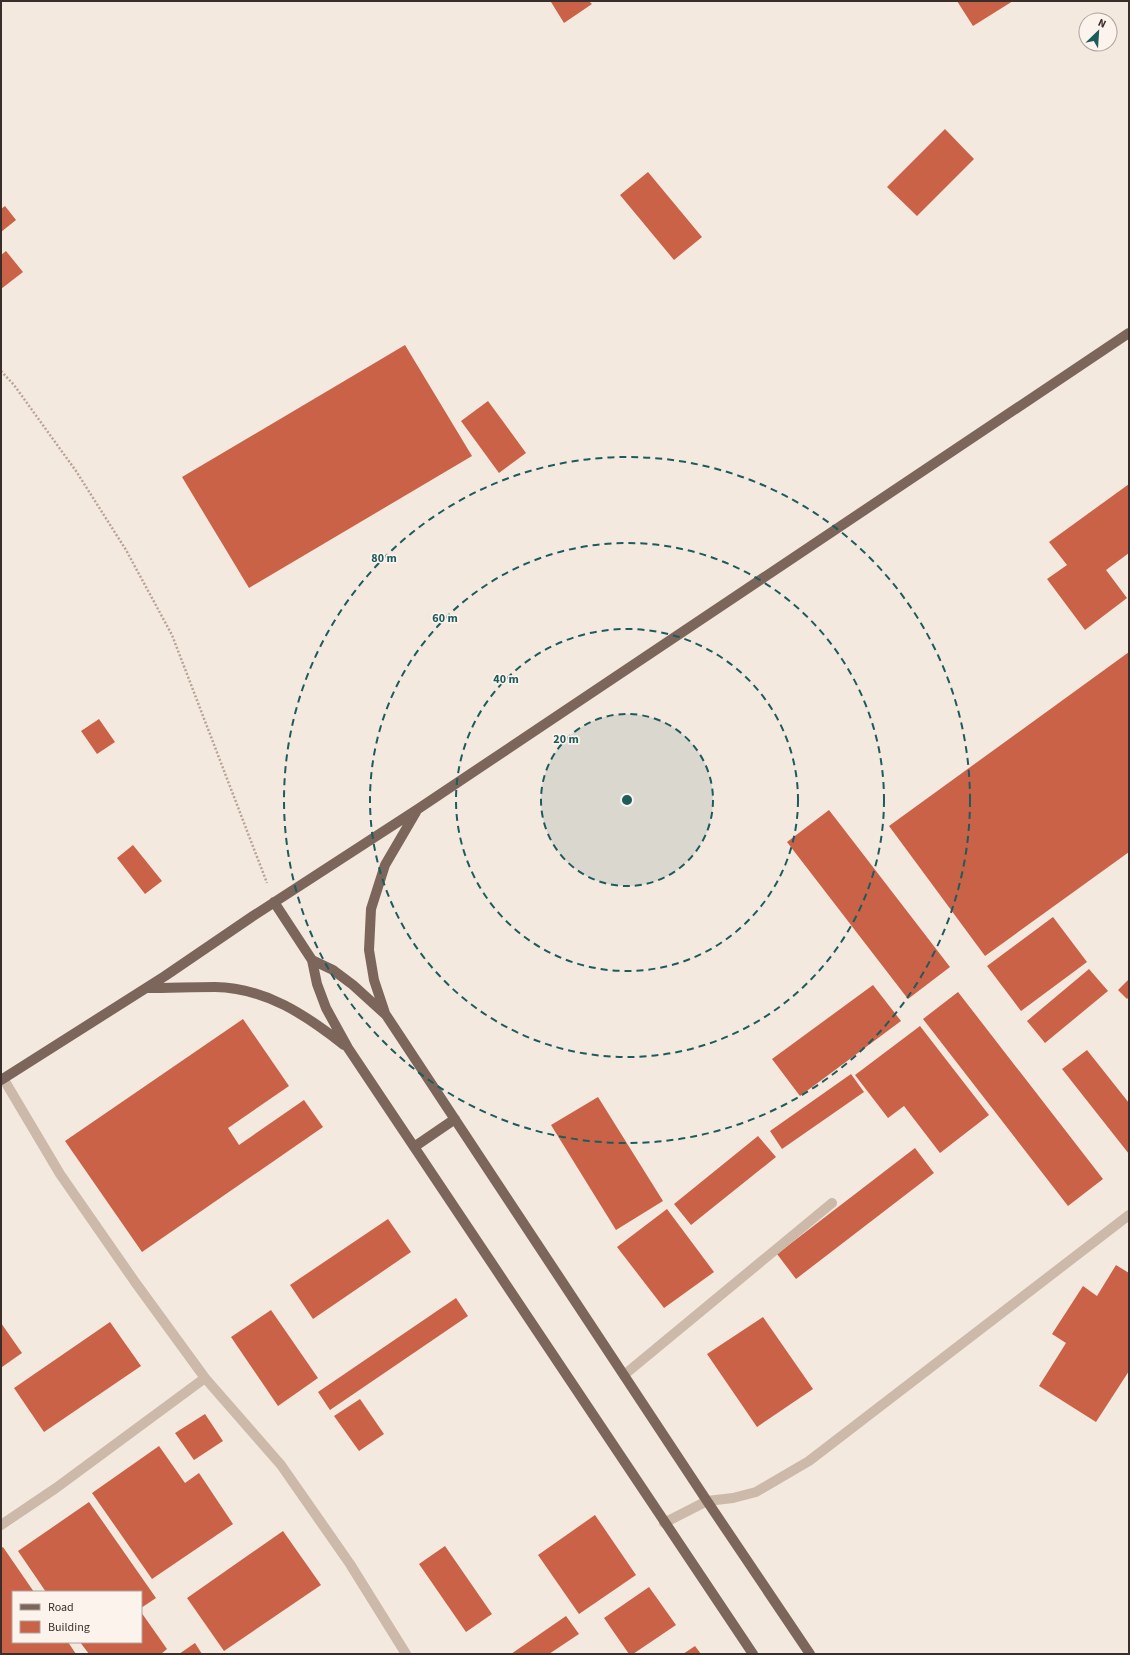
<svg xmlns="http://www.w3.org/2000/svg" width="1130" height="1655" viewBox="0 0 1130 1655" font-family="'Source Sans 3',sans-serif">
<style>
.building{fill:#ca6247}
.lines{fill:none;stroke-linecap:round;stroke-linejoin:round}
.path{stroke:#b9a394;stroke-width:2.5;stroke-dasharray:2 2;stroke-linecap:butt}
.minor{stroke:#cdb9aa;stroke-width:10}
.major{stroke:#7c655a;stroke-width:10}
.ring{fill:none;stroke:#1d5b5d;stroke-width:2;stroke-dasharray:7 5}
.centre{fill:#1d5b5d;stroke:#fbf3ec;stroke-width:2}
.ring-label{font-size:12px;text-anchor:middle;font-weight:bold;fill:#1d5b5d;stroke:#fbf3ec;stroke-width:3.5;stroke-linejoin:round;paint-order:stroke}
</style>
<rect width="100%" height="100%" fill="#f4e9df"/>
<path class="building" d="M553 1H589L592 4 564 23 551 2Z
M957 1H1013L973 26Z
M945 129 974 159 917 216 887 187Z
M648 172 702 237 674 260 620 195Z
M5 206 16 220 1 232V209Z
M6 251 23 272 1 289V255Z
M405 345 472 456 249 588 182 477Z
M488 401 526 453 499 473 461 421Z
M1129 484V553L1106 570 1127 598 1085 630 1047 579 1067 565 1049 542Z
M1129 652V852L985 956 889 826Z
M99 719 115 742 97 754 81 731Z
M829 810 950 967 908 999 787 842Z
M133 845 162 881 145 894 117 858Z
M1053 917 1087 962 1021 1011 987 966Z
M1089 969 1108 991 1045 1043 1027 1021Z
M1129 979V997L1127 999 1118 990Z
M873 985 901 1021 800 1096 772 1059Z
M958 992 1103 1179 1068 1206 923 1019Z
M243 1019 289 1086 228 1128 239 1145 304 1100 323 1127 142 1252 65 1141Z
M920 1026 989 1115 940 1153 904 1106 888 1118 855 1075Z
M1087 1050 1129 1103V1154L1062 1069Z
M851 1074 864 1092 782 1149 770 1131Z
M598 1097 663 1201 616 1230 551 1125Z
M758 1136 776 1157 691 1225 674 1204Z
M915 1148 934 1173 796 1279 777 1254Z
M667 1209 714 1272 664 1308 617 1247Z
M388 1219 411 1252 313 1319 290 1285Z
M1116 1265 1129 1273V1371L1096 1422 1039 1386 1066 1343 1052 1334 1083 1286 1097 1296Z
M456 1298 468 1316 330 1410 318 1392Z
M271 1310 318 1378 278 1406 231 1337Z
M763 1317 813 1389 757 1427 707 1354Z
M110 1322 141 1366 44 1432 14 1388Z
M1 1323 22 1353 2 1367 1 1366Z
M360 1399 384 1434 359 1451 334 1416Z
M205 1414 223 1441 194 1460 175 1433Z
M159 1446 185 1483 199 1473 233 1524 152 1579 92 1493Z
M89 1502 156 1598 141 1608V1592H46L18 1551Z
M595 1515 636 1575 579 1614 538 1555Z
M283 1531 321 1585 224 1651 187 1598Z
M445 1546 492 1614 466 1632 419 1564Z
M3 1547 34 1592H13V1642H68L76 1654H1V1548Z
M649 1587 676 1625 633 1654H629L604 1618Z
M141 1612 167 1649 161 1654H89L80 1642H141Z
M566 1616 579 1634 549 1654H511Z
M195 1643 202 1654H179Z
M695 1646 701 1654H683Z"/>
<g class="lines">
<path class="path" d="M1 371 14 385 76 471 126 550 172 635 267 883"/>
<path class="minor" d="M3 1078 60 1174 135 1282 205 1378 281 1465 350 1564 406 1654
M624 1375 832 1203
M664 1523 707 1501 733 1498 756 1492 809 1461 1129 1215
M1 1525 56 1488 205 1378"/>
<path class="major" d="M274 902 312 960 317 984 326 1008 348 1048 753 1654
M312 960 333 970 353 985 386 1015 707 1501 810 1654
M147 988C170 988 192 987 215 987 266 988 306 1015 344 1045
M385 1013 374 980 369 950 371 909 385 865 416 812
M1 1080 165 976 253 916 418 809 1129 333
M414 1147 455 1119"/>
</g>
<circle cx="627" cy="800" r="86" fill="#1d5b5d" fill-opacity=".12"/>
<g class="ring">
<circle cx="627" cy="800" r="86"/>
<circle cx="627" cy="800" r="171"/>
<circle cx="627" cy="800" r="257"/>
<circle cx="627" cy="800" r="343"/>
</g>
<circle cx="627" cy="800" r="6" class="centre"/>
<g class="ring-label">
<text x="384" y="562">80 m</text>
<text x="445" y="622">60 m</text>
<text x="506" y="683">40 m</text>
<text x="566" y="743">20 m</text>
</g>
<rect width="1130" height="1655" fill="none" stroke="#3a2e2a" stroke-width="4"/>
<rect x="12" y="1591" width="130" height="52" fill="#fbf3ec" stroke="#aea49e"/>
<rect x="20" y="1604" width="20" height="6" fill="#7c655a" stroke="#aea49e"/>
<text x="48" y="1611" font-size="12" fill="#3a2e2a">Road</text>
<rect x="20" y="1621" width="20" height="12" fill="#ca6247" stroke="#aea49e"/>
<text x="48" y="1631" font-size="12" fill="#3a2e2a">Building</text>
<g transform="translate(1098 32) rotate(25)"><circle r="19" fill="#fbf3ec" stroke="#aea49e"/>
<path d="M0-3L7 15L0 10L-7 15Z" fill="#1d5b5d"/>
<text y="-6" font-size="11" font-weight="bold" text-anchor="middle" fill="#3a2e2a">N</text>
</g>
</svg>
